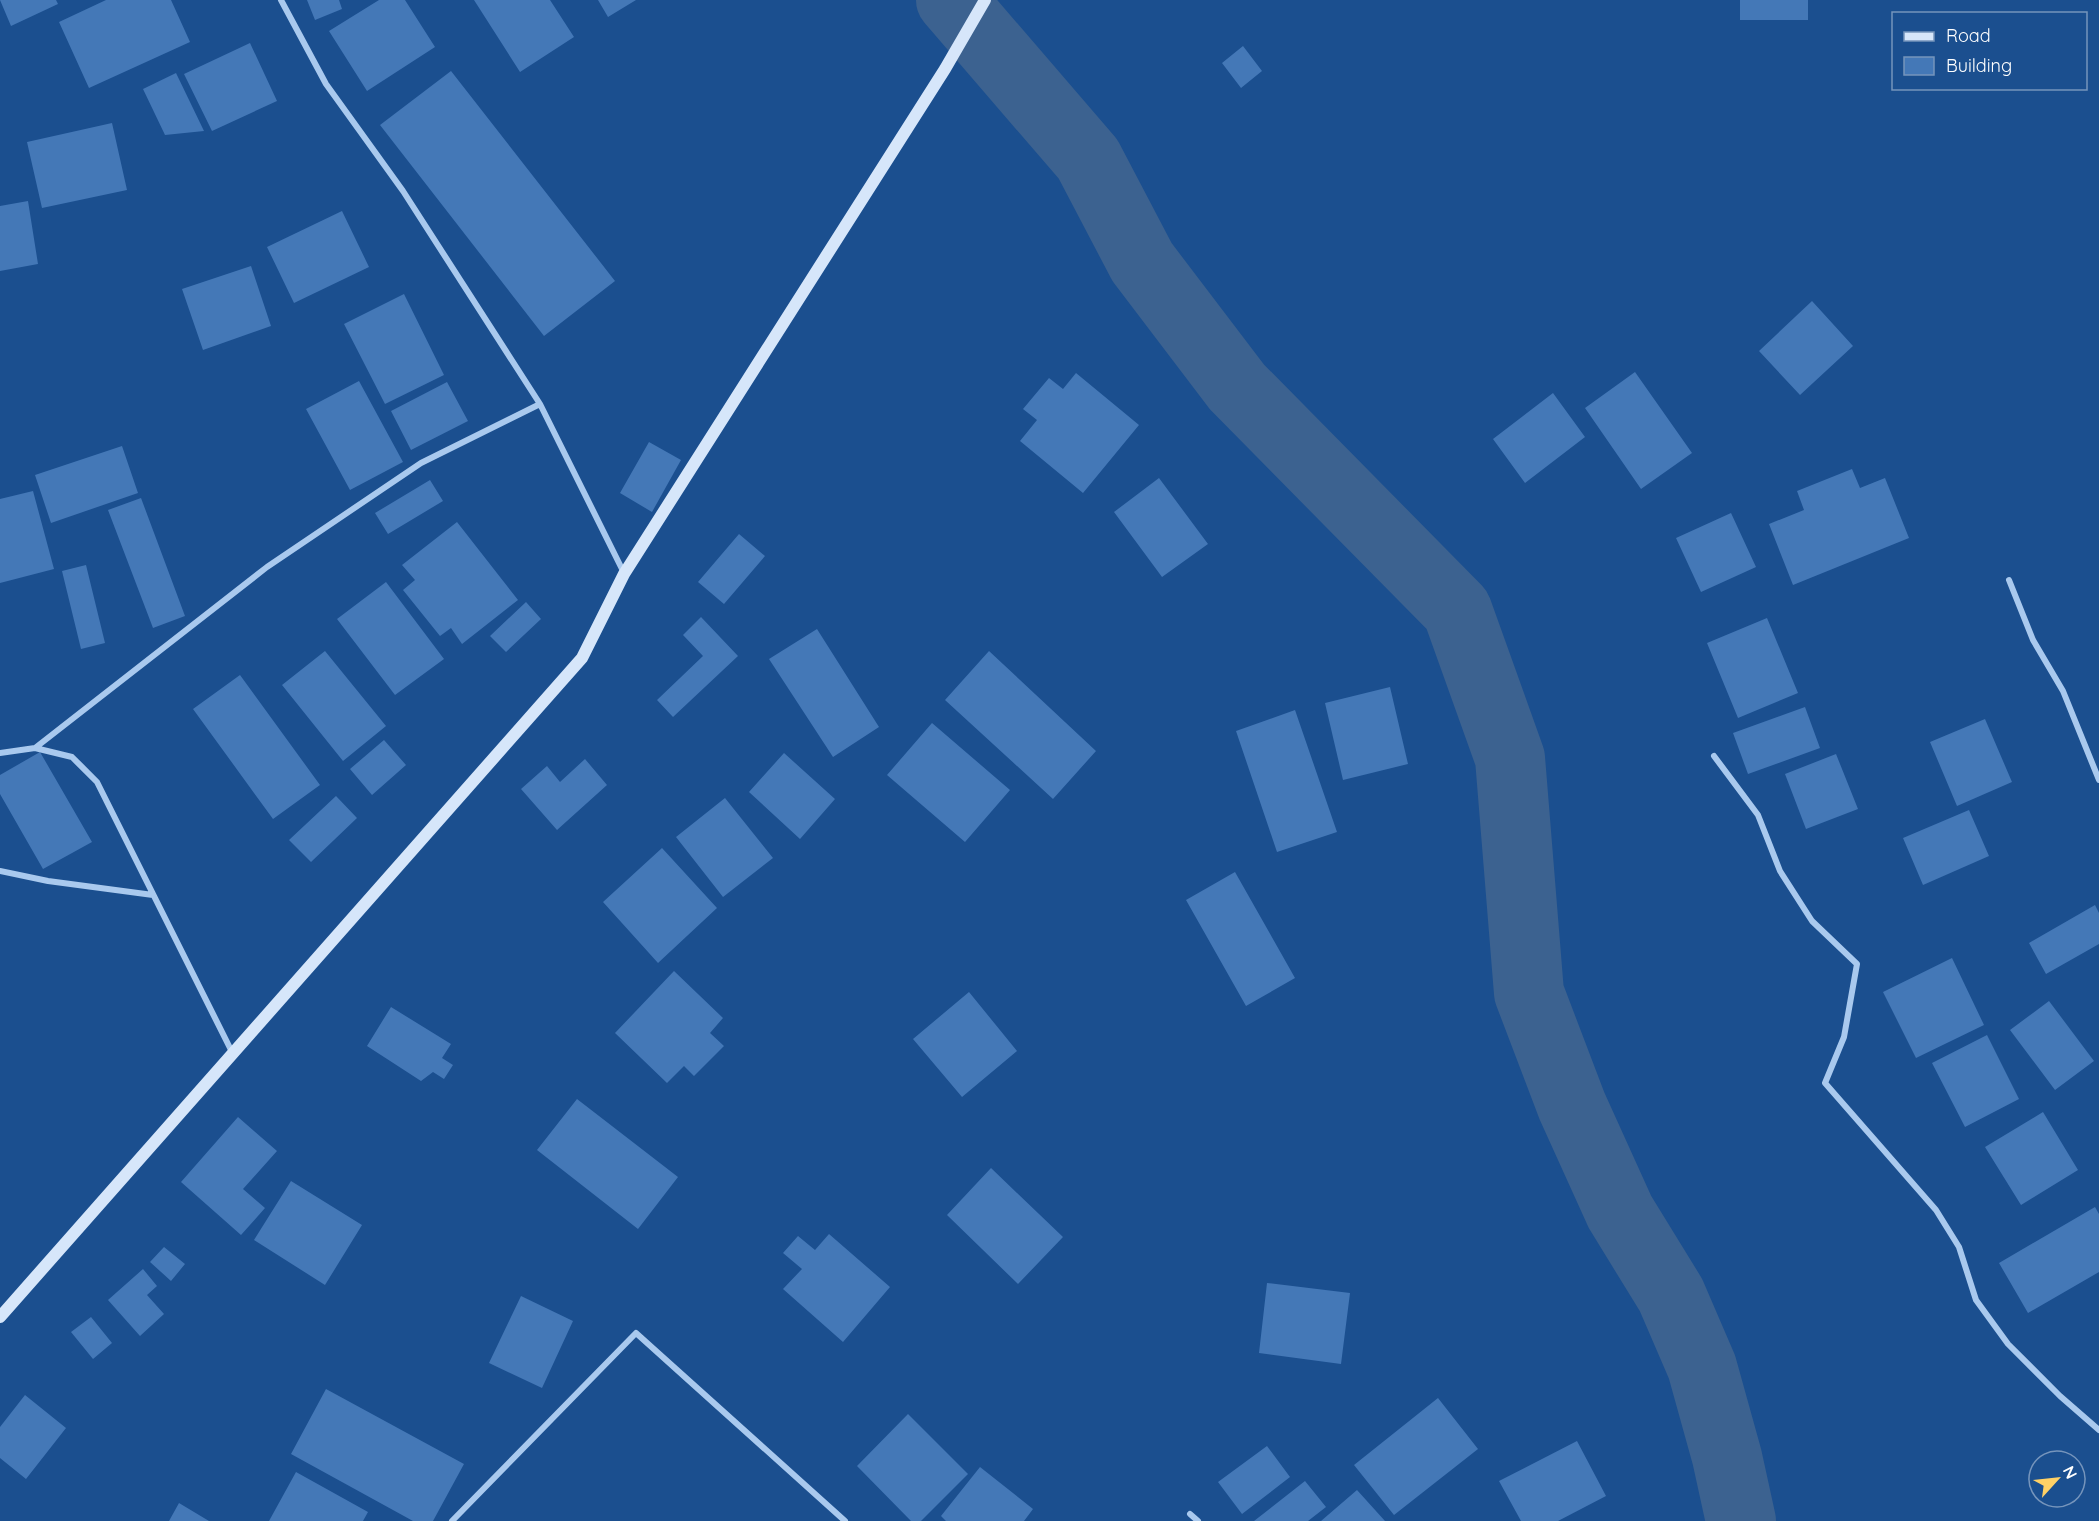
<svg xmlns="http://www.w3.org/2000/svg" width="2099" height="1521" viewBox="0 0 2099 1521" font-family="Quicksand,sans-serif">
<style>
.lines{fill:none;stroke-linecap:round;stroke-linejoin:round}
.river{stroke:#3c6290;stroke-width:70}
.building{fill:#4478b7}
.street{stroke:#a9c9ee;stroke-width:6}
.secondary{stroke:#d6e6fa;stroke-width:12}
</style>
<rect width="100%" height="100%" fill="#1b4f8f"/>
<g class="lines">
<path class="river" d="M951 0 1088 159 1142 262 1237 387 1457 610 1510 758 1529 993 1572 1106 1620 1212 1671 1295 1702 1367 1727 1457 1741 1521"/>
</g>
<path class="building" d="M0 0H56L58 4 11 26Z
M106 0H171L190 42 89 88 59 22Z
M307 0H339L342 9 315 20Z
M379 0H405L435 47 367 91 329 31Z
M474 0H550L574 37 520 72Z
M598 0H636L608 17Z
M1740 0H1808V20H1740Z
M250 43 277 101 212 131 184 74Z
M1243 46 1262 71 1241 88 1222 63Z
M451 71 615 281 544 336 380 125Z
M176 73 204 131 165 135 143 89Z
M112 123 127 190 42 208 27 142Z
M28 201 38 264 0 271V206Z
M342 211 369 267 294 303 267 247Z
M251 266 271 326 203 350 182 289Z
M404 294 444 375 385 404 344 324Z
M1812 301 1853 346 1800 395 1759 351Z
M1635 372 1692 453 1641 489 1585 408Z
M1076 373 1139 425 1083 493 1020 441 1037 420 1023 409 1049 378 1063 389Z
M359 381 403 462 350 490 306 409Z
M447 382 468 421 411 450 391 411Z
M1553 393 1585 437 1525 483 1493 439Z
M649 442 681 460 652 512 620 493Z
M122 446 138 493 51 523 35 475Z
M1852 469 1860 488 1885 478 1909 538 1793 585 1769 524 1804 510 1797 491Z
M1159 478 1208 544 1162 577 1114 512Z
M430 480 443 501 388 534 375 513Z
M33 491 54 569 0 583V499Z
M141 498 185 616 153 628 108 510Z
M1731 513 1756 567 1701 592 1676 538Z
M457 522 518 600 462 644 451 628 440 636 403 590 415 580 402 565Z
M739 534 765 556 724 604 698 582Z
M86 565 105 643 81 649 62 571Z
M386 582 444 659 395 695 337 619Z
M526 602 541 619 506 652 490 636Z
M701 617 738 656 673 717 657 700 703 656 683 635Z
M1767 618 1798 693 1738 718 1707 643Z
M817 629 879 727 833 757 769 659Z
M325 651 386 726 343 761 282 685Z
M989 651 1096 751 1053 799 945 700Z
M240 675 320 785 273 819 193 709Z
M1390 687 1408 764 1343 780 1325 703Z
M1805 707 1820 748 1748 774 1733 733Z
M1295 710 1337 832 1277 852 1236 731Z
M1985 719 2012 782 1957 806 1930 742Z
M932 723 1010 790 965 842 887 775Z
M384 740 406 765 372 795 350 769Z
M40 752 92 842 43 869 0 794V775Z
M784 753 835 799 800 839 749 792Z
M1836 754 1858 809 1806 829 1785 774Z
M585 759 607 785 557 830 521 789 547 766 560 782Z
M336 796 357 818 311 862 289 840Z
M725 798 773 858 723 897 676 837Z
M1969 810 1989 856 1923 885 1903 838Z
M662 848 717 908 658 963 603 902Z
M1235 872 1295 978 1246 1006 1186 900Z
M2095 905 2099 913V944L2046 974 2029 943Z
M1952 958 1984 1025 1916 1058 1883 992Z
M674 971 723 1018 710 1033 724 1046 694 1076 684 1066 667 1083 615 1033Z
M969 992 1017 1051 962 1097 913 1039Z
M2049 1001 2094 1061 2055 1090 2010 1030Z
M391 1007 451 1044 442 1058 453 1065 444 1079 433 1072 421 1081 367 1046Z
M1987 1035 2019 1099 1965 1127 1932 1063Z
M577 1099 678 1177 638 1229 537 1150Z
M2043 1112 2078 1170 2021 1205 1985 1147Z
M238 1117 277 1151 243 1189 265 1208 241 1235 181 1182Z
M991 1168 1063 1237 1018 1284 947 1215Z
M291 1181 362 1225 325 1285 254 1240Z
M2095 1207 2099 1214V1272L2028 1313 1999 1263Z
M829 1234 890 1287 843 1342 783 1289 802 1269 783 1253 798 1236 815 1250Z
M164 1247 185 1264 171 1281 150 1262Z
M143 1269 157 1286 147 1295 164 1314 140 1336 108 1300Z
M1267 1283 1350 1293 1341 1364 1259 1353Z
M521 1296 573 1321 542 1388 489 1363Z
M91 1317 112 1343 93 1359 71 1332Z
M326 1389 464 1464 433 1521H413L291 1454Z
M25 1395 66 1428 26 1479 0 1458V1427Z
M1438 1398 1478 1449 1394 1515 1354 1465Z
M908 1414 968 1474 921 1521H911L857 1466Z
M1577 1441 1606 1496 1558 1521H1521L1499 1481Z
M1267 1446 1290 1477 1242 1514 1218 1482Z
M980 1467 1033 1509 1024 1521H946L941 1516Z
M296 1472 368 1512 363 1521H269Z
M1305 1481 1326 1507 1308 1521H1254Z
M1357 1490 1385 1521H1321Z
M179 1503 209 1521H169Z"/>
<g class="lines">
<path class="street" d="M281 0 326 84 403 191 540 404 624 573
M2009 580 2033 640 2063 691 2099 780
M35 748 267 567 421 463 540 404
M0 753 35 748 72 757 97 782 232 1052
M1714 756 1758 815 1780 871 1812 921 1857 964 1844 1037 1825 1083 1936 1210 1959 1247 1976 1300 2008 1344 2060 1396 2099 1430
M0 871 48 881 153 895
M1190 1514 1198 1521
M452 1521 636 1333 845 1521"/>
<path class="secondary" d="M0 1317 582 658 624 574 945 69 985 0"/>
</g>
<rect x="1892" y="12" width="195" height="78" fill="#1b4f8f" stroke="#7695bc" stroke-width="1.5"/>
<rect x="1904" y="32" width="30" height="9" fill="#d6e6fa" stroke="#7695bc" stroke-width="1.5"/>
<text x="1946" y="42" font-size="18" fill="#ffffff">Road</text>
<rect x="1904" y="57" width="30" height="18" fill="#4478b7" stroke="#7695bc" stroke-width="1.5"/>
<text x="1946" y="72" font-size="18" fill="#ffffff">Building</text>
<g transform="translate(2057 1479) rotate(63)"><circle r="28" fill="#1b4f8f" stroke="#7695bc" stroke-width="1.5"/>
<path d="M0-4.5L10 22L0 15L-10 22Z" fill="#ffd166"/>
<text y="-9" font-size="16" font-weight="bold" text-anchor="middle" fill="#ffffff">N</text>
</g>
</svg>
